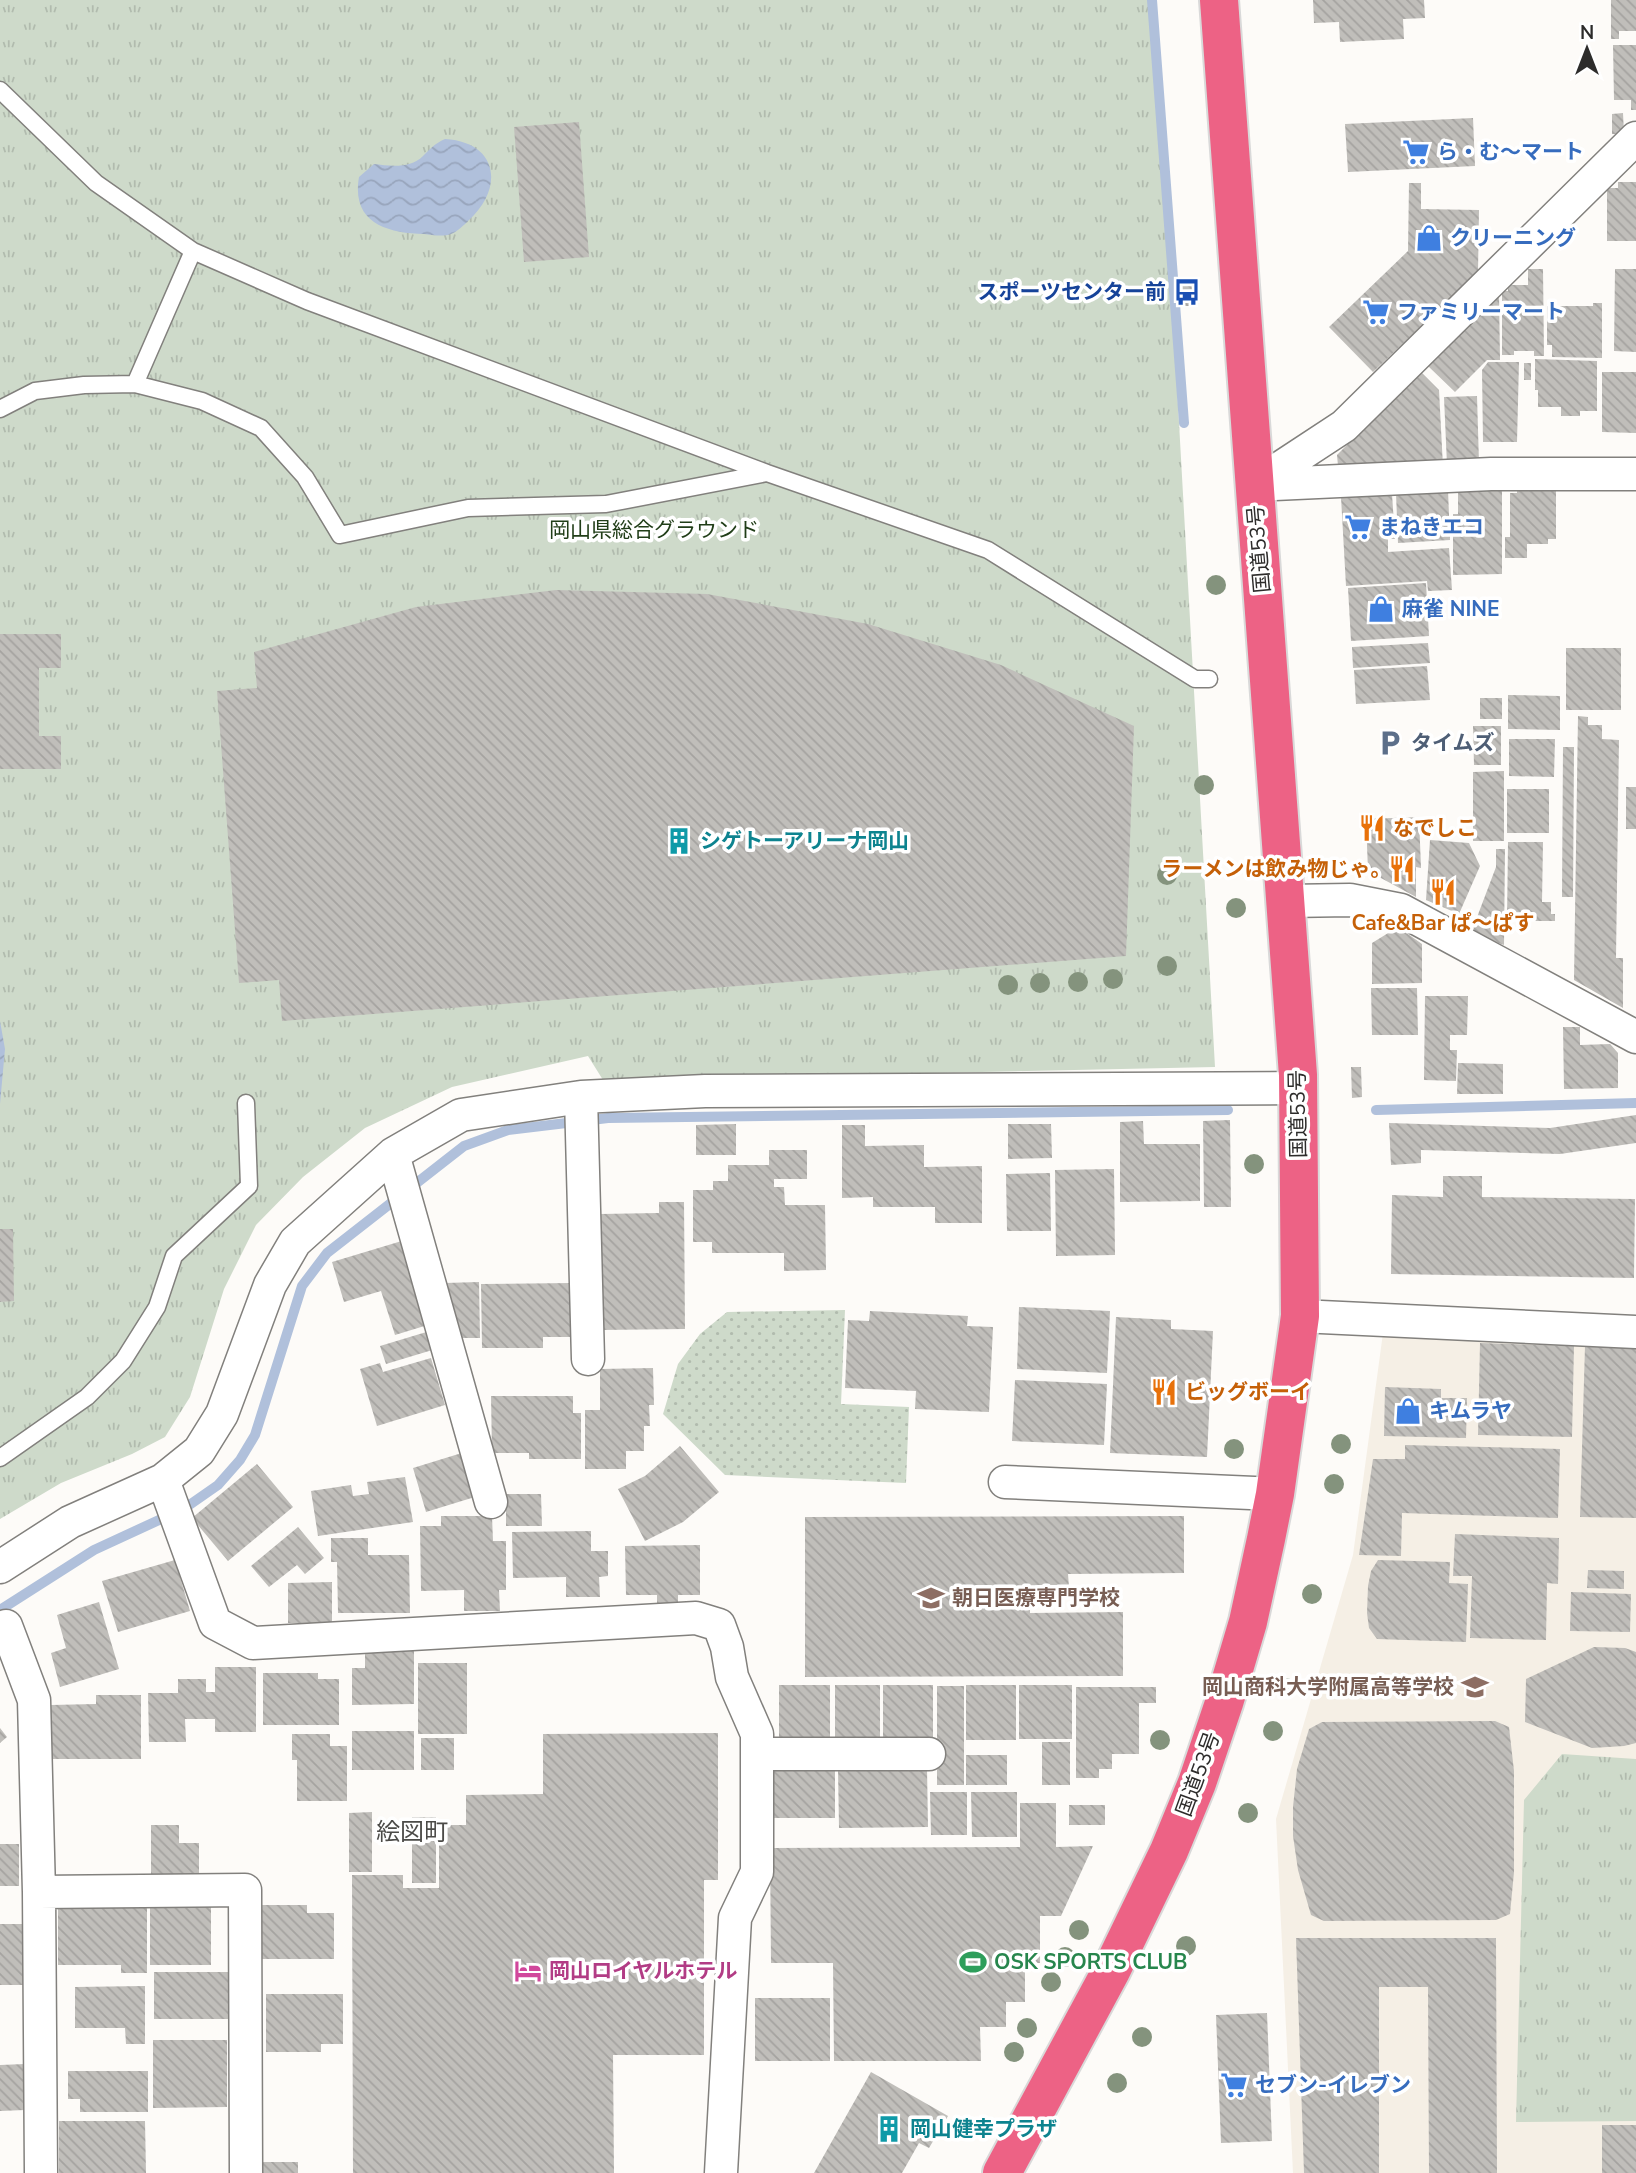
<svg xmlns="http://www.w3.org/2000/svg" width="1636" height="2173" viewBox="0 0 1636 2173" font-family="'Nunito Sans','Noto Sans JP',sans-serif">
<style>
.built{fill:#f5efe5}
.grass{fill:url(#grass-dots)}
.park{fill:url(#park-tufts)}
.water{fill:url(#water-waves)}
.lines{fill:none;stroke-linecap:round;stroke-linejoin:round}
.stream{stroke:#b0c0db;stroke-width:10}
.building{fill:url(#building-back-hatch)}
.lane-casing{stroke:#82807d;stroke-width:19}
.street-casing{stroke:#82807d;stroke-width:35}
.highway-casing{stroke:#d9d9d9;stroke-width:42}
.lane{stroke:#fff;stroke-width:16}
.street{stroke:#fff;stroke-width:32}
.highway{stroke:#ed6285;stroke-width:38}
.tree{fill:#84937d}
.labels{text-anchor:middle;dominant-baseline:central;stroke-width:7;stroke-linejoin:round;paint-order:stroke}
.shop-label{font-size:21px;font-weight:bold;fill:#366cbe;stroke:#fff;text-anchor:start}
.transit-label{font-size:21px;font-weight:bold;fill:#164399;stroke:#fff;text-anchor:end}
.park-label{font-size:21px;fill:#213e18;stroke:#fff}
.street-label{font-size:21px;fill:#2d2c2b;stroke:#fff}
.service-label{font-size:21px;font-weight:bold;fill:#4e5e75;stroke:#fff;text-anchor:start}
.food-label{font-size:21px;font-weight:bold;fill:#c56008;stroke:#fff;text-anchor:start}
.culture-label{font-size:21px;font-weight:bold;fill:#0d838f;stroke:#fff;text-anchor:start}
.education-label{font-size:21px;font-weight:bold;fill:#785e54;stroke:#fff;text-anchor:start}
.leisure-label{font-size:21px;font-weight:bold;fill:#27864d;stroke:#fff;text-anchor:start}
.hotel-label{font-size:21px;font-weight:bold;fill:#b23c85;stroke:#fff;text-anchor:start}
.quarter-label{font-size:24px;fill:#4c4b48;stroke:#fff}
</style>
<defs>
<pattern id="grass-dots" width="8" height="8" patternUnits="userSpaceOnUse" patternTransform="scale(1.75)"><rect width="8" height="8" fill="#cedaca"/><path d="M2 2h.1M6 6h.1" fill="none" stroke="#b1bbae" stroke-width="1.8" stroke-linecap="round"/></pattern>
<pattern id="park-tufts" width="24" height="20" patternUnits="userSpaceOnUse" patternTransform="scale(1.75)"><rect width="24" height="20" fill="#cedaca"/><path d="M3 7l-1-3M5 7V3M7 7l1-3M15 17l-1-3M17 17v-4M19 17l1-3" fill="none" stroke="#b1bbae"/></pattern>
<pattern id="water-waves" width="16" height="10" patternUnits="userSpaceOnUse" patternTransform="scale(1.75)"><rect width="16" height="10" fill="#b0c0db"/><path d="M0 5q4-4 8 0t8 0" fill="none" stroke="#98a5bc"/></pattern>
<pattern id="building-back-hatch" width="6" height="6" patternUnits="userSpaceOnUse" patternTransform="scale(1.75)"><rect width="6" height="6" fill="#c0beba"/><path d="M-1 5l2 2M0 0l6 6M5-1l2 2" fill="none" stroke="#a5a3a0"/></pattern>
</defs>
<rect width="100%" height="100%" fill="#fdfbf8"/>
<path class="built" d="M1383 1333 1636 1345V2173H1293L1276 1819 1353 1555Z"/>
<path class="grass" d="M845 1310 841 1404 909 1407 906 1483 725 1475 663 1414 678 1364 700 1334 727 1312Z"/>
<path class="park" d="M0 0H1148L1174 333 1215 1067 603 1080 588 1056 452 1087 365 1128 303 1177 256 1225 224 1289 190 1397 165 1437 132 1454 61 1483 0 1519Z
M1562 1754 1636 1759V2121L1516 2122 1524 1800Z"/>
<path class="water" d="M445 139C498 142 505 188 468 221 464 225 457 232 451 234 443 237 432 235 424 234 387 233 351 223 359 177L374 164C390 166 410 169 423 156 431 148 434 144 445 139Z
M0 1021 5 1049 0 1104Z"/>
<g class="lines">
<path class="stream" d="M1152 0 1184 423
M1376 1110 1636 1103
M0 1610 94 1550 185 1508 218 1485 240 1460 255 1435 302 1286 327 1253 464 1146 508 1130 608 1118 1228 1110"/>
</g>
<path class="building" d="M1313 0H1424L1425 18 1403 19 1404 39 1340 42 1339 22 1314 23Z
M1611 0H1636V31H1619V39H1611Z
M1613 45H1636V110H1631V100H1614Z
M1623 113 1624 134H1612V114Z
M1473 118 1475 166 1348 172 1345 124Z
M579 122 589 257 524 262 514 127Z
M1618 182H1636V241H1607V188H1618Z
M1409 183H1421V209L1479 210 1478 272 1373 372 1329 327 1408 251Z
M1528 269H1543L1544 356H1534V351H1514V355H1502V291H1508V285H1528Z
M1615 269H1636V352L1614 351Z
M1182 278H1191L1194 306H1184Z
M1499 293 1500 360H1487L1455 392 1427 365Z
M1593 303H1602V358L1552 357V345H1547V306H1593Z
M1535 359 1597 361V411H1580V416H1561V407H1538V390H1535Z
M1488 362H1519L1517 442H1483L1482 370Z
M1524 363H1531V380H1524Z
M1420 371 1439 390 1443 467 1338 466 1337 455Z
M1602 372H1636V433L1602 432Z
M1477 396 1479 463 1447 465 1444 397Z
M1517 487H1556V539H1548V544H1527V558H1505V537H1510V493H1517Z
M1448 490 1450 540 1398 543 1396 493Z
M1458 490H1502V574L1453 575V514H1458Z
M1392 494 1395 539H1388V552L1449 548 1452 590 1428 591 1427 581 1346 586 1341 497Z
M1426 583 1429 636 1351 641 1348 588Z
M556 590 707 594 868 624 1001 665 1134 726 1126 956 282 1021 279 980 239 983 217 691 257 688 254 652 416 607Z
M0 634H61V668H39V736H61V769H0Z
M1428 643 1430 663 1353 668 1352 647Z
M1566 648H1621V710H1566Z
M1427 666 1430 700 1356 704 1354 670Z
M1508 695 1560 696V730L1508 729Z
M1480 698H1502V719H1480Z
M1578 716 1588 717V725H1602V739L1619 740 1616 958H1623V1008L1574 980Z
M1473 726H1501V765H1474Z
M1509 739H1555L1554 777 1509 776Z
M1563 747H1574L1573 897H1562Z
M1504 771V841H1473V772Z
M1626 787H1636V829H1626Z
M1507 789H1549V833H1507Z
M1419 817 1421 868 1416 867V897L1368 871 1366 819Z
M1430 840 1469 843 1480 866 1459 914 1426 900Z
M1508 842H1543L1542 902H1551V914H1555V921H1507Z
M1496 849H1505L1504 945 1471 933 1496 867Z
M1398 927 1422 944V983L1372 984V943Z
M1371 988H1417L1418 1035H1372Z
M1425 996H1468L1467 1035H1450V1050H1457L1456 1081 1424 1080Z
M1563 1027H1580V1045L1610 1044 1618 1053V1088L1564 1089Z
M1458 1063 1503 1064V1094H1457Z
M1351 1067H1361L1362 1097 1352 1098Z
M1636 1115V1143L1560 1154 1421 1150V1163L1391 1165 1389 1123 1550 1128Z
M1230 1120 1231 1207H1204L1203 1121Z
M1143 1121 1144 1144H1200V1201L1120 1202V1122Z
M736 1124V1155H696V1125Z
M1008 1124H1051L1052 1158 1008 1159Z
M842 1125H865V1146L924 1145V1167L982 1166V1223H935V1207H873V1197L842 1198Z
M769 1150H807V1179H774V1187H784L785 1205H825L826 1270 784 1271V1253H712V1242H693V1190H713V1181H728V1165H769Z
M1114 1169 1115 1255 1056 1256 1055 1170Z
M1050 1173 1051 1231H1007L1006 1174Z
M1443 1176H1482V1197L1635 1199 1634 1278 1391 1274 1392 1195 1443 1197Z
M659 1202H684L685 1329 601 1330 600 1214 659 1213Z
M0 1229H13L14 1301 0 1302Z
M405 1240 431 1324 395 1335 381 1291 344 1302 332 1262Z
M479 1282 480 1338H460L445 1283Z
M572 1283V1337H543V1348H482L481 1284Z
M1019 1307 1110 1311 1107 1373 1017 1369Z
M870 1311 968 1316 967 1326 993 1327 989 1412 915 1409 916 1391 845 1388 848 1320 869 1321Z
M1116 1317 1171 1320V1329L1213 1331 1207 1457 1110 1453Z
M433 1330 439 1348 386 1364 380 1346Z
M1480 1343 1574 1346 1572 1437 1478 1435Z
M1585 1346 1636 1348V1518L1580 1517Z
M431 1358 445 1405 377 1426 360 1369 380 1363 383 1372Z
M653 1368 654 1405H649L650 1426H644V1451H626V1469H585V1410H600V1369Z
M1015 1380 1107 1384 1104 1445 1012 1441Z
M1385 1387 1441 1389V1398H1467L1466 1438 1384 1436Z
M491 1396H573V1413H581V1459H529V1453H492Z
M1405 1445 1560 1449 1558 1518 1402 1513 1401 1556 1359 1555 1373 1459H1405Z
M680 1446 719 1492 683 1522 645 1541 618 1489 645 1476Z
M465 1452 478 1496 426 1512 413 1468Z
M257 1464 293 1507 228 1561 192 1518Z
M405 1477 413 1522 318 1536 311 1491 351 1485 353 1496 369 1494 367 1482Z
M506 1494H541L542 1526H506Z
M441 1516H492L493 1541H506V1590H499L500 1611H464V1590L421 1591 420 1526H441Z
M1184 1516V1573L1068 1574 1069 1587H1030V1613L1123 1612V1676L805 1677V1517Z
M298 1527 324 1558 305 1574 297 1565 269 1587 251 1566Z
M591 1531V1551H608V1576L599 1577 600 1597H566V1577L513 1578 512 1532Z
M1455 1534 1559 1538 1558 1584 1547 1583 1546 1640 1470 1638 1472 1576H1453Z
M331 1538H368V1555H409L410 1613H338L337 1562H331Z
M700 1545V1595H678V1610H657V1595H626L625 1546Z
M175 1560 190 1611 118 1632 102 1581Z
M1378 1560 1450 1562 1449 1583 1468 1584 1466 1642 1377 1639 1369 1628 1367 1613 1368 1586 1371 1571Z
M1588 1570 1624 1571V1589L1587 1588Z
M332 1582V1623H288V1583Z
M1571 1592 1631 1594 1630 1632 1570 1631Z
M99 1602 119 1669 60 1687 51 1653 66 1648 57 1615Z
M1594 1647 1625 1648 1636 1652V1743L1624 1746 1592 1748 1525 1722 1526 1679Z
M365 1649H414V1704L352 1705V1668H365Z
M418 1663H467V1734H418Z
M215 1667H256V1732H215V1719H185L186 1742H149L148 1693H178V1679H206V1692H215Z
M263 1673H318V1679H339V1725H263Z
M779 1685H830V1741L779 1742Z
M835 1685H880V1742H835Z
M883 1685H933V1742H883Z
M966 1685H1016V1740H966Z
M1019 1685H1072V1739H1019Z
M937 1686H964V1785H937Z
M1076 1687H1156V1703H1139V1754H1112V1769H1099V1778H1076Z
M96 1695H141V1759H51V1705L96 1704Z
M1495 1721 1509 1727 1514 1771V1872L1510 1914 1496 1920 1324 1921 1311 1915 1298 1870 1293 1836V1807L1297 1769 1309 1729 1322 1722Z
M0 1728 7 1737 0 1743Z
M352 1731H414V1770H352Z
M718 1733V1880H704V2055H613L614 2173H353L352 1875H403V1888H439V1825H466V1795L543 1794V1734Z
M292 1734H330V1746H347V1801H297V1760H292Z
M421 1738H454V1770H421Z
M1042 1742H1070V1785H1042Z
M966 1755H1007V1785H966Z
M770 1767H835V1818H770Z
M927 1767 928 1827 839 1828 838 1768Z
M930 1792H967V1835H931Z
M971 1792H1017V1837H972Z
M1020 1803H1056V1847L1093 1846 1061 1916H1040V1963H1025V2002H1006V2027H980L981 2061H834L833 1963H771L770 1848 1020 1847Z
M1069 1805H1105V1825H1069Z
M372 1812V1872H349V1813Z
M412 1817H436V1883H412Z
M151 1825H179V1843H199V1882H151Z
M0 1844H19V1886H0Z
M261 1905H307V1913H334V1959H261Z
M150 1907H211V1965H150Z
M58 1908H147V1973H121V1965H58Z
M0 1924H23V1985H0Z
M1296 1938H1496L1497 2173H1429L1428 1987H1379V2173H1304Z
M154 1972H228L229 2019H154Z
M145 1986V2044H126L125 2028H75V1987Z
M266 1994H343V2044H321V2052H266Z
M755 1998H830V2061H755Z
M1267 2013 1272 2141 1221 2143 1216 2015Z
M153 2040H227V2107L153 2108Z
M25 2064V2110L0 2111V2065Z
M68 2071H148V2112H80V2099H68Z
M871 2072 948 2116 929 2148 919 2143 902 2173H814Z
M59 2121H145L146 2173H59Z
M1602 2125H1636V2173H1602Z
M258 2162H298V2173H258Z"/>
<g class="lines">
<defs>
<path id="lane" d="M0 90 96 183 193 251 307 301 767 473 988 550 1195 679H1209
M135 384 193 251
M0 409 35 391 84 385 135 384 202 401 261 428 305 477 340 535 468 508 606 504 767 473
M0 1458 87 1397 123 1361 157 1307 174 1256 249 1186 246 1103"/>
<path id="street" d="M1254 485 1344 426 1636 138
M1254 485 1491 474H1636
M1287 901 1350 900 1401 910 1636 1037
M581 1097 588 1359
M393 1154 491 1502
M1300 1316 1636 1332
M163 1480 215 1623 253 1643 696 1618 719 1625 727 1647 732 1677 757 1734V1872L735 1918 721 2173
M1005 1482 1275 1494
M0 1567 70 1522 163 1480 199 1451 222 1414 270 1285 295 1242 393 1154 461 1115 581 1097 705 1091 1298 1088
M6 1626 34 1700 39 1892 41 2173
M757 1754H929
M39 1892 245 1890 246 2173"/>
<path id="highway" d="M1002 2173 1111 1971 1169 1851 1197 1783 1224 1703 1248 1622 1266 1539 1275 1494 1300 1316 1298 1075 1219 0"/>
</defs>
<use href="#lane" class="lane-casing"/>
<use href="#street" class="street-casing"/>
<use href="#highway" class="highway-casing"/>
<use href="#lane" class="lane"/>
<use href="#street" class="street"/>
<use href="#highway" class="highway"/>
</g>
<g class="tree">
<circle cx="1216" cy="585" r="10"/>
<circle cx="1204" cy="785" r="10"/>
<circle cx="1167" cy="875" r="10"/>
<circle cx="1236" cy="908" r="10"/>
<circle cx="1167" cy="966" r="10"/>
<circle cx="1113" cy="979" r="10"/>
<circle cx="1078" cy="982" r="10"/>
<circle cx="1040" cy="983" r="10"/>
<circle cx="1008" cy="985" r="10"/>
<circle cx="1254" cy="1164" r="10"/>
<circle cx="1341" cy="1444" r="10"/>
<circle cx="1234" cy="1449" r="10"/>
<circle cx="1334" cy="1484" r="10"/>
<circle cx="1312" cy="1594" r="10"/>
<circle cx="1286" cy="1688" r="10"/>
<circle cx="1273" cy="1731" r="10"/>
<circle cx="1160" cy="1740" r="10"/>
<circle cx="1248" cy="1813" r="10"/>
<circle cx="1079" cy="1930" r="10"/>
<circle cx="1186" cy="1946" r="10"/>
<circle cx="1065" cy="1957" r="10"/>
<circle cx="1051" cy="1982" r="10"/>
<circle cx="1027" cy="2028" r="10"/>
<circle cx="1142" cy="2037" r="10"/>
<circle cx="1014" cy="2052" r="10"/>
<circle cx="1117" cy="2083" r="10"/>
</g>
<defs>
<symbol id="supermarket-bare" viewBox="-9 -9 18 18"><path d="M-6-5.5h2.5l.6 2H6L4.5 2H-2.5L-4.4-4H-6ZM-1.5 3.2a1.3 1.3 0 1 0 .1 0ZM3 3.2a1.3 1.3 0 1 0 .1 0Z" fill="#3f7fe0" stroke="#fff" stroke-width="2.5" paint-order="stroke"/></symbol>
<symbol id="shop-bare" viewBox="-9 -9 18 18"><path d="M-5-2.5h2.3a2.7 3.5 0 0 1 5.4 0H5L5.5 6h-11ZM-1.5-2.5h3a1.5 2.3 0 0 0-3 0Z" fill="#3f7fe0" stroke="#fff" stroke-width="2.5" paint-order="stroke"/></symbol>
<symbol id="bus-bare" viewBox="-9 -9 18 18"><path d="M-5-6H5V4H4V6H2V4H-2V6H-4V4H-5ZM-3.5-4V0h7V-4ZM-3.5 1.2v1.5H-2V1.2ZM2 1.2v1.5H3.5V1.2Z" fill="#1a4fb4" stroke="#fff" stroke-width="2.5" paint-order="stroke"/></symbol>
<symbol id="parking-bare" viewBox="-9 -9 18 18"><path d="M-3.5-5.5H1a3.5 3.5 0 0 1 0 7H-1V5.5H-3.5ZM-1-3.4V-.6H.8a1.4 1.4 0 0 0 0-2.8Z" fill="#5c6f8a" stroke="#fff" stroke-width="2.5" paint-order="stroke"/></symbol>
<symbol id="restaurant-bare" viewBox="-9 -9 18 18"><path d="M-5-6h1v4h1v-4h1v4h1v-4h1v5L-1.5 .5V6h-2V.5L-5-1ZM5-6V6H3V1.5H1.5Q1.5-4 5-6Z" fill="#e8710a" stroke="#fff" stroke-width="2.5" paint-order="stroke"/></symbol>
<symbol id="building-bare" viewBox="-9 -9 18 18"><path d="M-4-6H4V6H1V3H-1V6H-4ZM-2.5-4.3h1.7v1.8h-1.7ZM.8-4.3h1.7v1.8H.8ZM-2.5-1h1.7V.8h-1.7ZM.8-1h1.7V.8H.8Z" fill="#0f9aa8" stroke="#fff" stroke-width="2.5" paint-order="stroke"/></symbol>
<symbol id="school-bare" viewBox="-9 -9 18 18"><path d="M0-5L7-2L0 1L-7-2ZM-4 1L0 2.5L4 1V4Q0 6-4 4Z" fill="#8d6e63" stroke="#fff" stroke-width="2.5" paint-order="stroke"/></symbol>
<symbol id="stadium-bare" viewBox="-9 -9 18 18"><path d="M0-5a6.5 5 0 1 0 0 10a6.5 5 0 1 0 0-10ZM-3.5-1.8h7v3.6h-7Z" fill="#2e9e5b" stroke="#fff" stroke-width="2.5" paint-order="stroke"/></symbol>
<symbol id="hotel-bare" viewBox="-9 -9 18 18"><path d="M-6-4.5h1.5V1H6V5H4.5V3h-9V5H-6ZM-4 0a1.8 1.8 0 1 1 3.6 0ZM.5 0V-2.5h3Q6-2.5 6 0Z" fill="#d1479c" stroke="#fff" stroke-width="2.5" paint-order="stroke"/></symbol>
</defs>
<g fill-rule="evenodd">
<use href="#supermarket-bare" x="1397" y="133" width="38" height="38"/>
<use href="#shop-bare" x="1410" y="219" width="38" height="38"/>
<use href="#bus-bare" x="1168" y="273" width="38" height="38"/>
<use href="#supermarket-bare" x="1357" y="293" width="38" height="38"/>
<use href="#supermarket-bare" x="1339" y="508" width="38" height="38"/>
<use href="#shop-bare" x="1362" y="590" width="38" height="38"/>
<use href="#parking-bare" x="1371" y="724" width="38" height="38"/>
<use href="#restaurant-bare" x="1353" y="809" width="38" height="38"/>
<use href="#building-bare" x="660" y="822" width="38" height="38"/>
<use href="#restaurant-bare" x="1383" y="850" width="38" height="38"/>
<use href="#restaurant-bare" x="1424" y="873" width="38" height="38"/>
<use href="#restaurant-bare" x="1145" y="1373" width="38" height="38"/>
<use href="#shop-bare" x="1389" y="1392" width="38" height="38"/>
<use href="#school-bare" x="912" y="1579" width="38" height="38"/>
<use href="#school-bare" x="1456" y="1668" width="38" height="38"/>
<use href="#stadium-bare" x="954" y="1943" width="38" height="38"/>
<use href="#hotel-bare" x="509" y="1952" width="38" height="38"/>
<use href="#supermarket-bare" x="1215" y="2066" width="38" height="38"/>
<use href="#building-bare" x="870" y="2110" width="38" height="38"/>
</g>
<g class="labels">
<g class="shop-label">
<text x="1437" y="152">ら・む〜マート</text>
<text x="1450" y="238">クリーニング</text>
<text x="1397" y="312">ファミリーマート</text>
<text x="1379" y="527">まねきエコ</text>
<text x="1402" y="609">麻雀 NINE</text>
<text x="1429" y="1411">キムラヤ</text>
<text x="1255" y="2085">セブン-イレブン</text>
</g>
<g class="transit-label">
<text x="1166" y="292">スポーツセンター前</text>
</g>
<g class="park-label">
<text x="654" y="530">岡山県総合グラウンド</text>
</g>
<g class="street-label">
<text transform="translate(1259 549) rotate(-95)">国道53号</text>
<text transform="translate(1298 1114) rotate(-91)">国道53号</text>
<text transform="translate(1198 1774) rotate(-70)">国道53号</text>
</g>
<g class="service-label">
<text x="1411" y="743">タイムズ</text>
</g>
<g class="food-label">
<text x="1393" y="828">なでしこ</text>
<text x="1381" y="869" text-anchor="end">ラーメンは飲み物じゃ｡</text>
<text x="1443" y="923" text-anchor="middle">Cafe&amp;Bar ぱ〜ぱす</text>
<text x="1185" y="1392">ビッグボーイ</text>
</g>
<g class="culture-label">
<text x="700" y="841">シゲトーアリーナ岡山</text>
<text x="910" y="2129">岡山健幸プラザ</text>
</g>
<g class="education-label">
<text x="952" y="1598">朝日医療専門学校</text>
<text x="1454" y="1687" text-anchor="end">岡山商科大学附属高等学校</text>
</g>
<g class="leisure-label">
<text x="994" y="1962">OSK SPORTS CLUB</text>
</g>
<g class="hotel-label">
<text x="549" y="1971">岡山ロイヤルホテル</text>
</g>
<g class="quarter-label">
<text x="412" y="1832">絵図町</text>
</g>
</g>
<g transform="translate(1587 49)" stroke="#ffffff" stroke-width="5" paint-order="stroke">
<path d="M0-5L12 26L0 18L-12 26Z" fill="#2d2c2b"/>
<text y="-10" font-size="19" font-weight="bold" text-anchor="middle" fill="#2d2c2b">N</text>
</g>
</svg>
